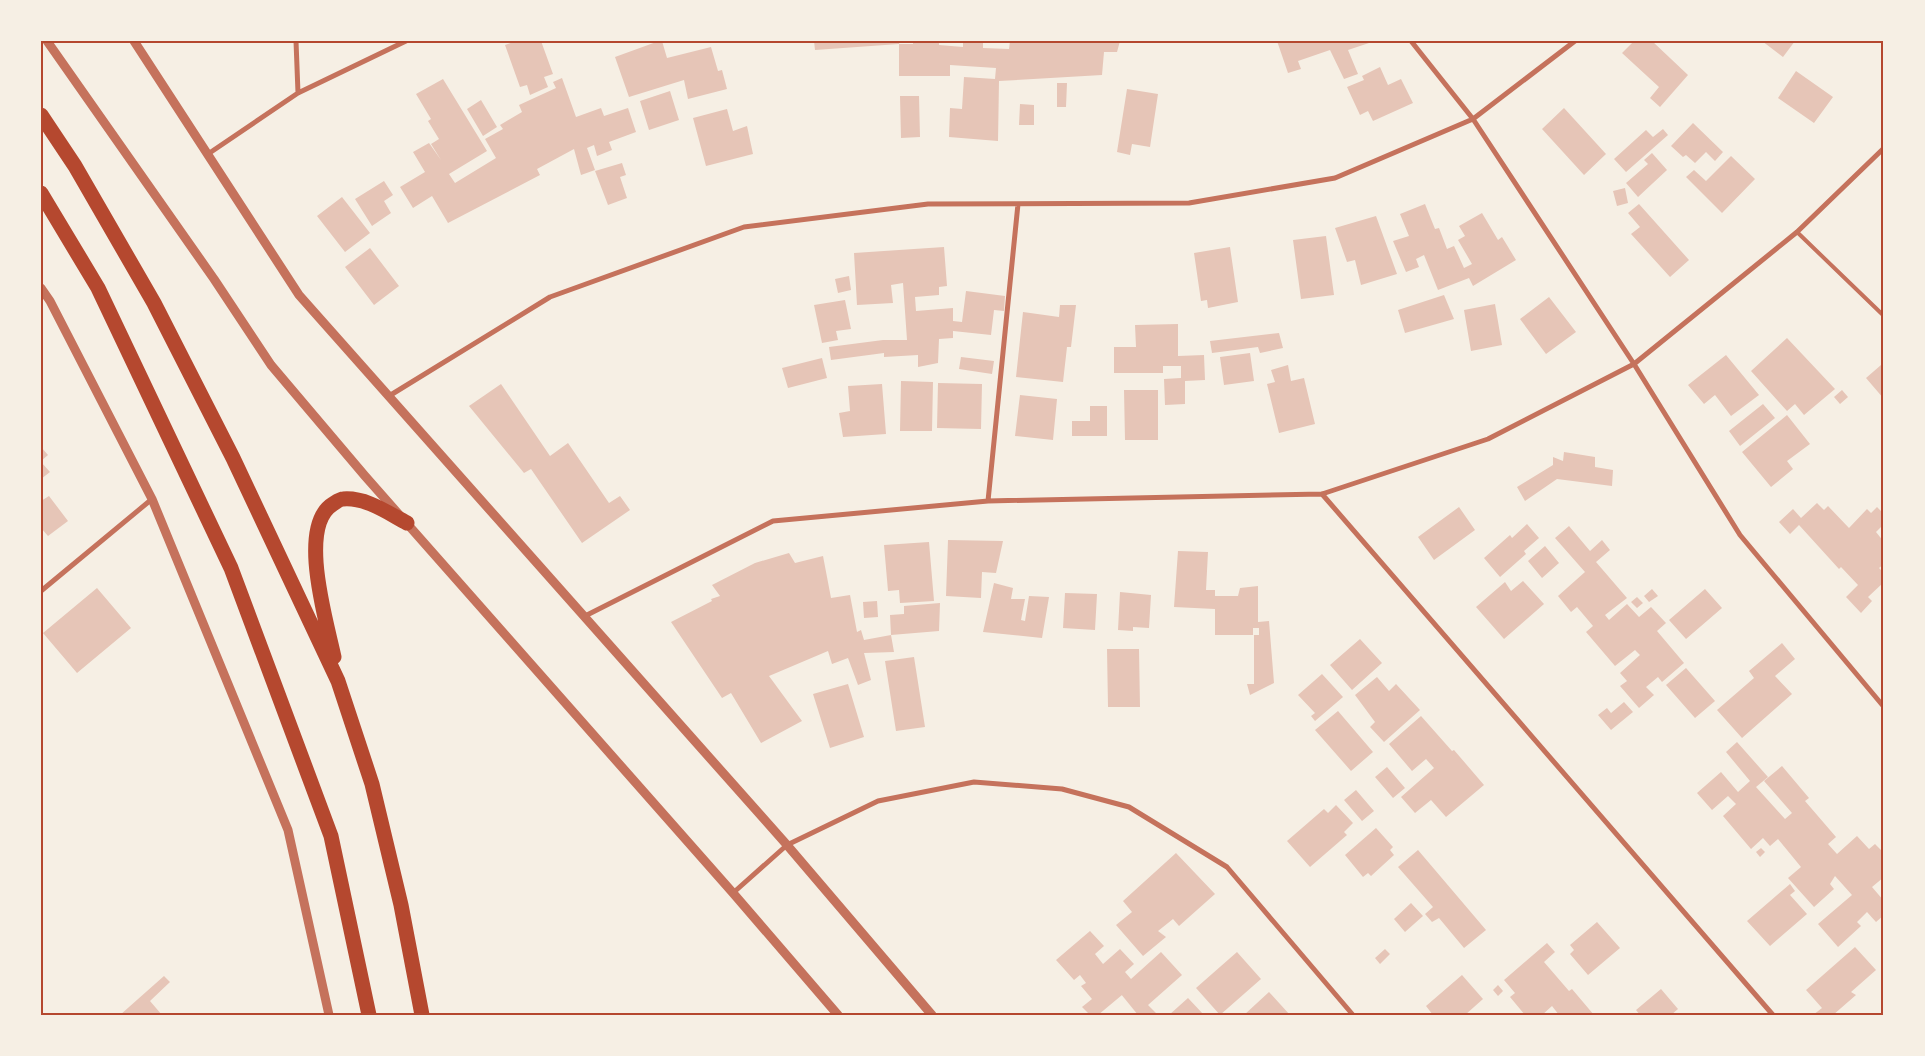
<svg xmlns="http://www.w3.org/2000/svg" width="1925" height="1056" viewBox="0 0 1925 1056" font-family="Helvetica,sans-serif">
<style>
.building{fill:#e6c5b7}
.lines{fill:none;stroke-linecap:round;stroke-linejoin:round}
.service{stroke:#c5725c;stroke-width:4}
.minor{stroke:#c5725c;stroke-width:5}
.tertiary{stroke:#c5725c;stroke-width:9}
.motorway{stroke:#b5482f;stroke-width:15}
.neatline{fill:none;stroke:#b5482f;stroke-width:2}
</style>
<rect width="100%" height="100%" fill="#f6efe4"/>
<path class="building" d="M516 41H541L553 74 544 77 548 87 530 95 527 85 520 87 505 45Z
M659 41H662L667 58 711 47 718 71 722 70 727 89 688 99 684 80 629 97 615 57Z
M814 41H900L899 44H913V41H939V45L963 47V41H983V48L1009 49 1010 41H1120L1117 52H1104L1102 75 999 81 998 141 949 137 950 108 962 109 964 77 995 79 996 68 950 65V76H899V44L815 50Z
M1277 41H1372V42L1348 50 1358 74 1344 79 1330 50 1298 61 1301 69 1288 73Z
M1634 41H1652L1688 75 1660 107 1650 98 1659 87 1622 53Z
M1762 41H1795L1783 57Z
M1380 67 1388 85 1401 79 1413 103 1373 121 1368 111 1360 115 1347 87 1364 80 1362 76Z
M1796 71 1833 97 1814 123 1778 98Z
M562 78 576 117 601 108 604 116 628 108 636 132 609 142 612 150 597 156 594 145 587 148 595 170 581 175 574 149 537 169 540 175 448 223 432 196 413 208 400 187 425 172 413 152 429 143 441 160 431 144 439 139 428 121 431 119 416 94 443 79 487 151 449 174 455 183 496 158 485 139 503 129 500 125 522 112 519 105 556 88 553 82Z
M1057 83H1067L1066 107H1057Z
M1127 89 1158 94 1150 147 1132 144 1130 155 1117 152Z
M670 91 679 120 649 130 640 101Z
M900 96H919L920 137 901 138Z
M481 100 497 127 483 136 467 109Z
M1020 104 1034 105V125H1019Z
M1564 108 1606 154 1584 175 1542 129Z
M727 109 733 131 747 126 753 154 706 166 693 118Z
M1693 123 1723 152 1715 161 1706 152 1695 163 1686 155 1683 157 1671 146Z
M1663 129 1668 135 1626 172 1614 159 1646 130 1653 137Z
M1652 153 1667 170 1638 197 1626 183 1648 164 1644 160Z
M1731 156 1755 179 1722 213 1686 177 1694 170 1706 181Z
M622 163 626 175 620 177 627 198 608 205 595 171Z
M384 181 393 195 384 201 391 213 372 226 355 199Z
M1625 188 1628 203 1617 206 1613 191Z
M342 197 370 233 345 252 317 216Z
M1425 204 1435 229 1439 228 1447 249 1454 246 1464 268 1472 264 1458 240 1465 236 1459 226 1482 213 1498 240 1502 237 1516 260 1473 286 1469 278 1438 290 1424 255 1416 259 1419 267 1406 272 1393 241 1409 236 1400 214Z
M1639 204 1689 260 1670 277 1631 234 1640 227 1628 213Z
M1376 216 1397 274 1361 285 1355 260 1347 262 1335 228Z
M1326 236 1334 295 1301 299 1293 240Z
M944 247 947 286 939 287V295L915 297 916 311 953 308V321L962 322 966 291 1005 296 1004 311 994 310 991 335 953 331V338L939 339 938 363 918 367V355L884 357V353L831 360 829 347 883 340H907L903 283 891 285 893 303 857 305 854 253Z
M1230 247 1238 302 1208 308 1207 300 1201 301 1194 253Z
M370 248 399 286 374 305 345 267Z
M849 276 851 290 838 293 835 279Z
M1444 295 1454 319 1405 333 1398 310Z
M1549 297 1576 332 1546 354 1520 319Z
M845 300 851 329 836 331 838 340 822 343 814 305Z
M1495 304 1502 345 1471 351 1464 310Z
M1060 305H1076L1071 347H1067L1063 382 1016 377 1023 312 1059 317Z
M1178 324V356L1204 355 1205 380 1185 381V404L1165 405 1164 379 1181 378V366H1163V373H1114V347H1136L1135 325Z
M1279 333 1283 348 1260 353 1258 347 1212 353 1210 341Z
M1787 338 1835 389 1804 415 1795 404 1787 411 1751 371Z
M1250 353 1254 381 1224 385 1220 357Z
M1726 355 1759 395 1731 416 1715 395 1704 404 1688 385Z
M961 357 994 361 992 374 959 369Z
M822 358 827 378 788 388 782 368Z
M1288 365 1291 381 1304 378 1315 424 1279 433 1267 384 1275 382 1271 370Z
M1881 365 1884 369V399L1866 378Z
M901 381 933 382 932 431H900Z
M938 383 982 384 981 429 937 428Z
M501 384 550 456 568 443 609 503 620 496 630 510 582 543 531 469 524 473 469 406Z
M882 384 886 434 843 437 839 413 850 411 848 386Z
M1124 390H1158V440H1125Z
M1842 390 1848 397 1840 404 1834 397Z
M1020 395 1057 399 1053 440 1015 436Z
M1763 404 1775 418 1740 446 1729 431Z
M1090 406H1107V436H1072V421H1090Z
M1787 415 1810 444 1787 461 1793 469 1771 487 1742 452Z
M41 447 48 455 41 461Z
M1564 452 1595 457V467L1613 470 1612 486 1557 479 1525 501 1517 487 1553 465V457L1563 461Z
M41 462 50 472 41 479Z
M49 496 68 521 48 536 41 528V501Z
M1817 503 1824 510 1828 506 1849 528 1867 509 1871 513 1877 507 1884 514V524L1876 532 1884 542V564L1879 568 1884 573V582L1868 597 1872 601 1861 613 1846 597 1858 585 1841 567 1839 569 1799 525 1790 534 1779 522 1793 509 1801 518Z
M1459 507 1475 530 1434 560 1418 537Z
M1527 524 1539 538 1524 551 1526 554 1500 577 1484 558 1510 535 1512 538Z
M1569 526 1590 551 1602 540 1610 550 1596 562 1627 598 1605 615 1609 620 1627 604 1639 617 1651 607 1666 623 1657 631 1684 663 1662 682 1658 677 1646 687 1654 695 1639 708 1620 686 1627 681 1620 673 1640 655 1635 650 1615 666 1586 632 1593 626 1577 607 1571 612 1558 596 1585 572 1555 538Z
M948 540 1003 541 996 573 982 572 981 598 946 596Z
M929 542 934 601 900 603 899 590 888 591 884 545Z
M1545 546 1559 563 1542 578 1528 561Z
M1178 551 1208 552 1206 590H1215V596H1238L1240 588 1258 586V622L1269 621 1274 683 1250 695 1247 684H1254V635H1259V628H1253V635H1215V609L1174 607Z
M789 553 795 563 823 556 831 598 850 595 857 632 861 630 864 640 891 635 894 652 864 653 871 680 858 685 848 658 832 664 828 651 769 676 802 721 761 743 731 693 722 698 671 622 712 601 711 599 720 596 712 585 755 563Z
M1523 581 1544 604 1504 639 1476 607 1505 582 1511 591Z
M994 583 1013 588 1011 599H1025L1021 620 1025 621 1029 596 1049 597 1042 638 983 632Z
M97 588 131 628 77 673 43 633Z
M1652 589 1658 596 1649 602 1644 596Z
M1705 589 1722 608 1686 639 1669 620Z
M1120 592 1151 595 1149 628 1133 627V631L1118 630Z
M1065 593 1097 594 1095 630 1063 628Z
M1637 597 1643 603 1637 608 1631 602Z
M877 601 878 617 864 618 863 602Z
M940 603 939 631 891 635 890 615 904 614V606Z
M1360 639 1382 663 1352 690 1330 665Z
M1782 643 1795 659 1775 676 1792 694 1742 738 1717 710 1754 678 1749 671Z
M1107 649H1139L1140 707H1108Z
M914 657 925 727 896 731 885 661Z
M1686 668 1715 701 1695 718 1666 685Z
M1322 674 1343 697 1315 721 1311 716 1315 713 1298 695Z
M1377 677 1389 691 1396 684 1420 710 1384 742 1370 727 1375 722 1355 695Z
M848 684 864 737 830 748 813 694Z
M1624 702 1633 712 1611 730 1598 715 1607 708 1611 713Z
M1338 711 1373 752 1351 771 1315 730Z
M1421 716 1452 751 1454 750 1484 785 1446 817 1431 800 1415 813 1401 797 1434 768 1426 759 1412 771 1389 744Z
M1737 742 1768 777 1756 787 1785 819 1792 813 1764 781 1782 766 1809 798 1805 801 1836 837 1828 844 1837 854 1857 836 1869 849 1875 844 1884 853V877L1872 887 1884 901V915L1876 922 1867 912 1857 922 1861 926 1838 947 1818 924 1852 895 1835 876 1830 884 1834 889 1814 907 1788 878 1801 867 1778 839 1770 846 1763 838 1751 849 1723 816 1736 804 1728 796 1712 810 1697 793 1721 772 1738 792 1750 781 1726 752Z
M1387 767 1405 788 1393 798 1375 777Z
M1356 790 1374 811 1362 821 1344 800Z
M1336 805 1353 823 1344 832 1347 835 1310 867 1287 841 1324 809 1328 813Z
M1376 828 1393 847 1390 850 1394 855 1371 876 1368 873 1363 877 1345 855Z
M1761 848 1765 852 1760 857 1756 852Z
M1418 850 1486 930 1464 948 1439 918 1432 922 1425 914 1433 907 1398 867Z
M1176 853 1215 894 1179 926 1173 919 1158 931 1166 937 1143 956 1116 925 1132 912 1123 901Z
M1790 884 1795 891 1790 895 1807 914 1770 946 1747 921Z
M1411 903 1423 916 1405 932 1394 919Z
M1597 922 1620 948 1588 975 1570 954 1574 950 1570 945Z
M1090 931 1104 946 1095 954 1103 964 1120 949 1134 964 1125 972 1131 979 1161 952 1182 975 1148 1005 1157 1014 1156 1015H1138L1112 983 1122 995 1098 1015H1090L1082 1007 1092 999 1081 986 1086 983 1080 975 1074 980 1056 960Z
M1547 943 1555 952 1544 962 1569 991 1572 989 1594 1015H1559L1552 1006 1542 1015H1525L1510 997 1515 993 1504 980Z
M1855 947 1876 970 1851 992 1856 995 1833 1015H1813L1822 1008 1806 990Z
M1385 949 1390 954 1380 964 1375 958Z
M1237 952 1261 979 1220 1015 1196 988Z
M1462 975 1483 999 1465 1015H1433L1426 1006Z
M164 976 170 982 150 1001 162 1015H120Z
M1498 985 1503 991 1498 996 1493 990Z
M1661 989 1678 1009 1671 1015H1640L1636 1010Z
M1269 992 1290 1015H1244Z
M1188 998 1204 1015H1169Z"/>
<g class="lines">
<path class="service" d="M1797 232 1884 316"/>
<path class="minor" d="M296 41 298 93
M1411 41 1473 119 1634 364 1740 535 1884 707
M208 154 298 93 406 41
M389 396 550 297 744 227 928 204 1189 203 1335 178 1473 119 1575 41
M1322 494 1773 1015
M988 501 1018 204
M41 591 152 499
M585 616 773 521 988 501 1322 494 1488 439 1634 364 1797 232 1884 148
M733 893 787 845 878 801 974 782 1062 789 1129 807 1227 867 1353 1015"/>
<path class="tertiary" d="M47 41 214 279 271 365 365 476 733 893 838 1015
M134 41 299 295 787 845 932 1015
M41 288 50 301 152 499 288 830 329 1015"/>
<path class="motorway" d="M41 115 75 166 154 303 233 458 338 681 372 784 401 905 422 1015
M41 193 98 288 231 568 331 836 369 1015
M334 657C327 623 297 526 333 504 336 502 340 499 343 499 366 497 388 513 407 523"/>
</g>
<rect width="1925" height="1056" fill="none" stroke="#f6efe4" stroke-width="85"/>
<rect x="42" y="42" width="1840" height="972" class="neatline"/>
</svg>
